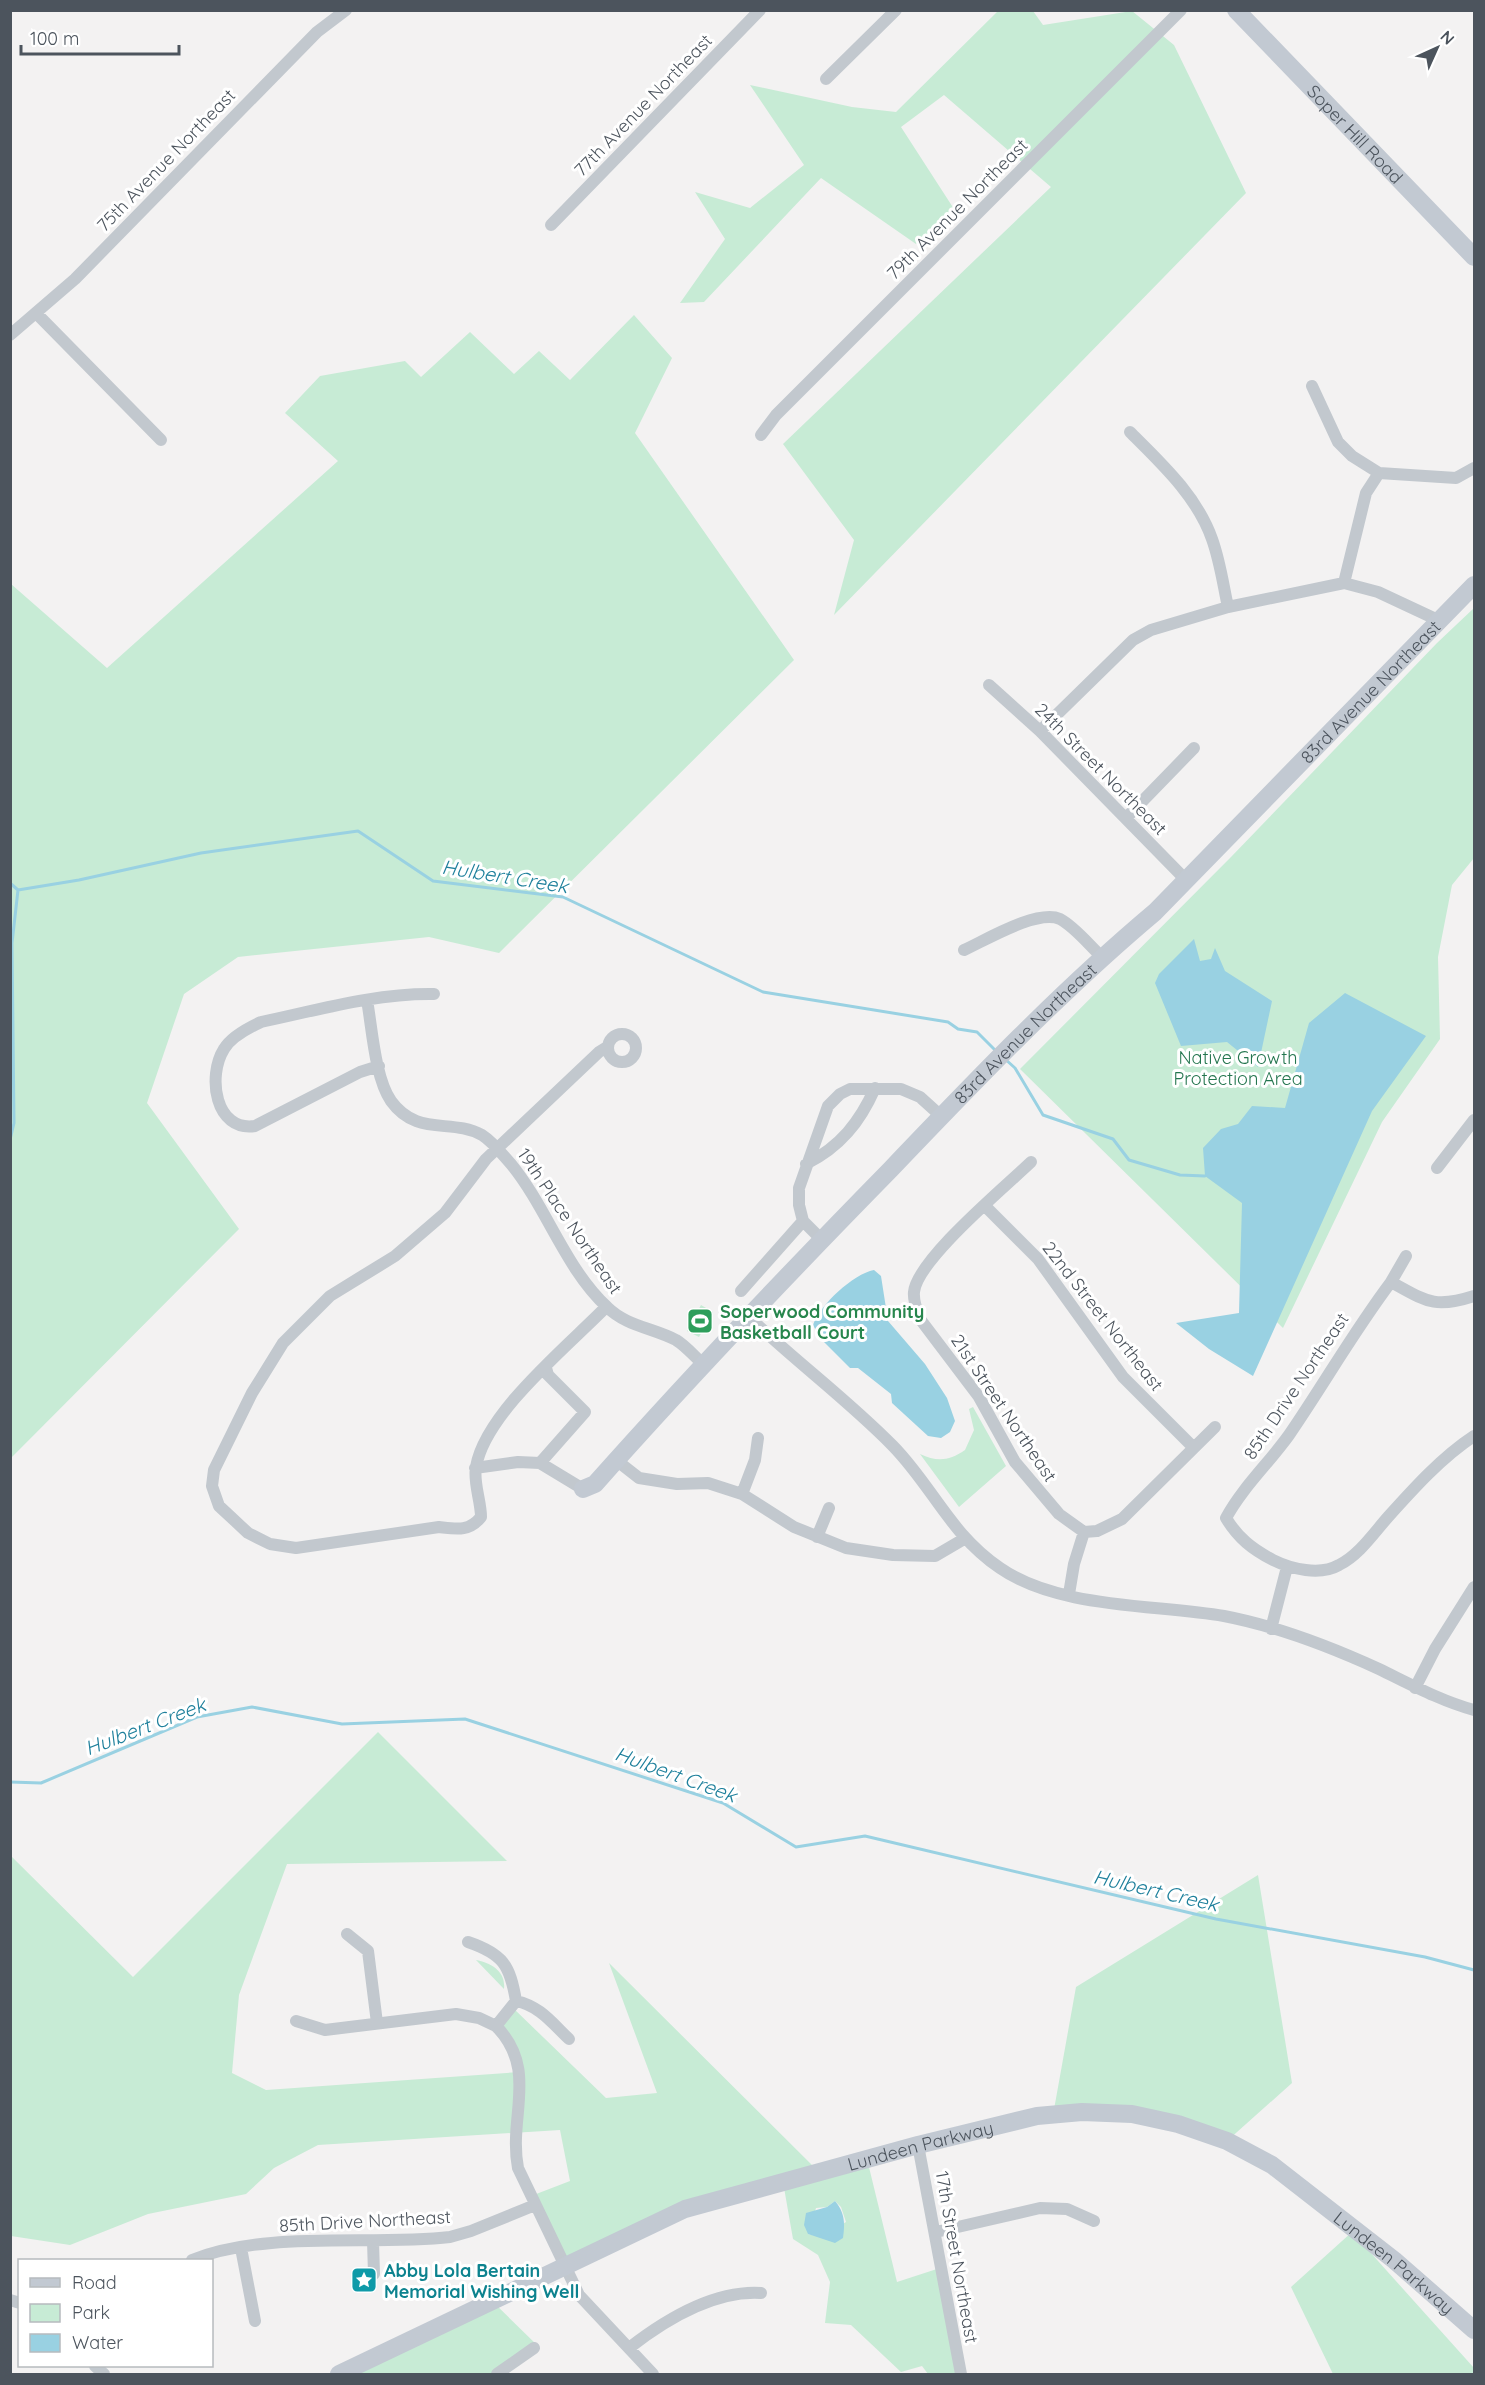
<svg xmlns="http://www.w3.org/2000/svg" width="1485" height="2385" viewBox="0 0 1485 2385" font-family="Quicksand,sans-serif">
<style>
.green{fill:#c7ebd5;fill-rule:evenodd}
.water{fill:#99d1e2}
.lines{fill:none;stroke-linecap:round;stroke-linejoin:round}
.stream{stroke:#99d1e2;stroke-width:3}
.street{stroke:#c2c8ce;stroke-width:12}
.secondary{stroke:#c2c9d2;stroke-width:18}
.labels{text-anchor:middle;dominant-baseline:central;stroke-width:6;stroke-linejoin:round;paint-order:stroke}
.street-label{font-size:18px;fill:#4c545d;stroke:#fff}
.park-label{font-size:18px;fill:#24764f;stroke:#fff}
.leisure-label{font-size:18px;font-weight:bold;fill:#27864d;stroke:#fff;text-anchor:start}
.culture-label{font-size:18px;font-weight:bold;fill:#0d838f;stroke:#fff;text-anchor:start}
.water-label{font-size:20px;font-style:italic;fill:#1f809c;stroke:#fff}
</style>
<rect width="100%" height="100%" fill="#f3f2f2"/>
<path class="green" d="M998 11H1033L1043 25 1132 11 1174 45 1246 193 834 615 854 540 783 444 1051 187 944 95 901 127 954 209 916 244 821 178 704 302 680 303 725 239 695 192 750 208 804 165 750 85 852 107 896 112Z
M634 315 672 358 635 433 794 660 499 953 429 937 238 957 184 994 147 1103 239 1229 11 1458V584L107 668 338 461 285 413 320 376 405 361 421 377 470 332 514 374 539 351 570 380Z
M1474 608V858L1452 885 1438 957 1440 1039 1382 1122 1283 1328 1020 1069 1231 857 1437 643Z
M701 1305 713 1312 699 1337 687 1331Z
M973 1407 1006 1466 959 1507 920 1454C937 1462 949 1461 965 1450L974 1430 969 1409Z
M378 1732 507 1861 287 1864 239 1995 232 2073 266 2090 520 2072 496 2026 512 2007 606 2098 657 2093 609 1963 819 2172 867 2159 897 2282 943 2267 960 2374H928L922 2366 901 2372 851 2325 825 2323 830 2282 818 2255 793 2239 783 2182 722 2197 564 2267 531 2196 570 2181 560 2130 318 2145 274 2168 246 2194 148 2214 70 2245 11 2236 10 1855 133 1977ZM835 2201 841 2207 846 2222 821 2237 808 2234 816 2208 827 2207Z
M1258 1875 1292 2083 1227 2141 1178 2124 1053 2115 1076 1987Z
M476 1960C491 1963 506 1971 504 1989Z
M1352 2232 1474 2368V2374H1333L1291 2287Z
M492 2301 539 2347 497 2374H339Z"/>
<path class="water" d="M1194 939 1200 961 1211 959 1215 948 1225 971 1272 1001 1258 1067 1227 1042 1181 1046 1155 983 1159 974Z
M1345 993 1426 1036 1372 1111 1253 1376 1209 1349 1176 1323 1239 1313 1242 1203 1205 1176 1203 1148 1221 1129 1238 1124 1252 1106 1285 1108 1309 1023Z
M874 1270 881 1276 888 1321 925 1364 947 1398 955 1421 950 1432 941 1438 928 1436 892 1403 891 1394 858 1368H850L820 1338 813 1325C820 1305 853 1274 874 1270Z
M835 2201C845 2213 845 2223 843 2238L835 2243 808 2234 804 2225 806 2213 827 2207Z"/>
<g class="lines">
<path class="stream" d="M10 883 18 890 12 943 14 1123 10 1140
M18 890 79 880 201 853 358 831 433 881 563 897 763 992 948 1022 958 1029 977 1032 996 1051
M1005 1059 1015 1068 1043 1115 1113 1139 1129 1160 1180 1175 1205 1176
M10 1782 41 1783 197 1717 252 1707 342 1724 465 1719 723 1803 796 1847 865 1836 1216 1919 1425 1957 1474 1970"/>
<path class="street" d="M826 79 896 10
M551 225 760 10
M36 313 161 440
M10 335 75 279 317 32 346 10
M1312 386 1338 442 1352 456 1379 473 1456 478 1474 468
M1130 432C1161 463 1197 496 1212 539 1220 561 1223 584 1228 607
M761 435 776 415 1181 10
M1344 583 1366 493 1379 473
M989 685 1040 731 1186 880
M1040 731 1133 640 1151 630 1228 607 1344 583 1378 592 1440 621
M1127 817 1194 748
M964 950C986 940 1037 909 1060 919 1075 927 1089 945 1102 957
M367 1000C372 1028 375 1078 391 1101 417 1137 451 1118 482 1135 493 1142 502 1154 511 1164 547 1208 565 1268 607 1307 626 1326 653 1328 676 1340 686 1346 695 1357 703 1364
M608 1048a14 14 0 1 1 28 0a14 14 0 1 1-28 0Z
M379 1066 360 1072 255 1126C215 1132 207 1076 224 1049 231 1037 248 1028 261 1022 318 1010 376 993 434 994
M1031 1162C1005 1187 917 1260 914 1292 913 1301 917 1311 920 1319L979 1397 1015 1462 1059 1514 1084 1532
M806 1164C840 1147 860 1122 875 1088
M1437 1168 1474 1120
M985 1206 1038 1259 1123 1377 1193 1447
M822 1240 803 1221 799 1205V1188L828 1106 840 1094 850 1089H901L920 1097 941 1116
M1391 1282 1406 1256
M741 1291 803 1221
M1474 1296C1434 1309 1426 1301 1391 1282 1354 1331 1324 1384 1289 1435 1269 1463 1242 1488 1226 1518 1238 1538 1252 1549 1273 1560 1291 1569 1320 1576 1339 1565 1359 1555 1373 1534 1388 1517 1414 1488 1442 1457 1474 1436
M606 1307C568 1346 485 1413 476 1467 473 1482 481 1501 481 1517 469 1532 456 1529 439 1527L296 1548 270 1544 248 1533 219 1506 212 1486 214 1470 252 1393 283 1343 330 1296 395 1256 445 1213 486 1159 599 1052 607 1047
M748 1316C795 1361 848 1400 893 1446 933 1487 950 1534 1000 1568 1059 1609 1155 1604 1224 1616 1276 1626 1331 1647 1379 1669 1410 1684 1441 1701 1474 1710
M616 1460 639 1478 677 1484 708 1483 742 1494 794 1527 846 1548 893 1555 935 1556 964 1539
M540 1463 585 1412 548 1375 546 1368
M475 1468 518 1462 540 1463 583 1489
M742 1494 755 1460 758 1438
M817 1537 829 1508
M1069 1594 1074 1564 1084 1532 1097 1531 1122 1519 1215 1427
M1271 1629 1287 1567
M1415 1688 1435 1649 1474 1587
M347 1934 368 1951 377 2023
M468 1942C503 1954 510 1965 516 2001 540 2006 552 2023 569 2039
M296 2021 325 2030 456 2014 479 2018 496 2026 516 2001
M496 2026C539 2070 508 2116 518 2168L579 2295 653 2374
M918 2145 961 2374
M936 2232 1040 2208 1067 2209 1094 2221
M373 2241 374 2274
M241 2248 255 2321
M192 2260C266 2230 370 2246 450 2237L471 2231 535 2205
M10 2300 20 2303
M629 2348C665 2320 713 2290 761 2293
M95 2366 104 2374
M497 2374 534 2348"/>
<g class="secondary">
<path id="s1" d="M1236 10 1474 257"/>
<path id="s2" d="M583 1489 595 1484C691 1376 790 1272 891 1169 976 1080 1061 991 1155 912L1474 585"/>
<path id="s3" d="M339 2374 685 2209 918 2145 1037 2116 1082 2112 1132 2114 1178 2124 1227 2141 1272 2165 1394 2260 1474 2330"/>
</g>
</g>
<defs>
<symbol id="stadium-square" viewBox="-11 -11 22 22"><rect x="-9" y="-9" width="18" height="18" rx="4" fill="#2e9e5b" stroke="#fff"/><path d="M0-5a6.5 5 0 1 0 0 10a6.5 5 0 1 0 0-10ZM-3.5-1.8h7v3.6h-7Z" fill="#fff"/></symbol>
<symbol id="sight-square" viewBox="-11 -11 22 22"><rect x="-9" y="-9" width="18" height="18" rx="4" fill="#0f9aa8" stroke="#fff"/><path d="M0-6L1.8-2.2L6-1.7L2.9 1.2L3.7 5.4L0 3.3L-3.7 5.4L-2.9 1.2L-6-1.7L-1.8-2.2Z" fill="#fff"/></symbol>
</defs>
<g fill-rule="evenodd">
<use href="#stadium-square" x="685" y="1306" width="30" height="30"/>
<use href="#sight-square" x="349" y="2265" width="30" height="30"/>
</g>
<g class="labels">
<g class="street-label">
<text transform="translate(643 105) rotate(-46)">77th Avenue Northeast</text>
<text stroke="none"><textPath href="#s1" startOffset="172">Soper Hill Road</textPath></text>
<text transform="translate(166 160) rotate(-46)">75th Avenue Northeast</text>
<text transform="translate(957 209) rotate(-45)">79th Avenue Northeast</text>
<text stroke="none"><textPath href="#s2" startOffset="1122">83rd Avenue Northeast</textPath></text>
<text transform="translate(1101 769) rotate(45)">24th Street Northeast</text>
<text stroke="none"><textPath href="#s2" startOffset="636">83rd Avenue Northeast</textPath></text>
<text transform="translate(570 1221) rotate(56)">19th Place Northeast</text>
<text transform="translate(1103 1316) rotate(52)">22nd Street Northeast</text>
<text transform="translate(1296 1386) rotate(-56)">85th Drive Northeast</text>
<text transform="translate(1004 1408) rotate(56)">21st Street Northeast</text>
<text stroke="none"><textPath href="#s3" startOffset="627">Lundeen Parkway</textPath></text>
<text transform="translate(365 2221) rotate(-3)">85th Drive Northeast</text>
<text transform="translate(957 2257) rotate(80)">17th Street Northeast</text>
<text stroke="none"><textPath href="#s3" startOffset="1149">Lundeen Parkway</textPath></text>
</g>
<g class="park-label">
<text x="1238" y="1057">Native Growth<tspan x="1238" dy="21">Protection Area</tspan></text>
</g>
<g class="leisure-label">
<text x="720" y="1311">Soperwood Community<tspan x="720" dy="21">Basketball Court</tspan></text>
</g>
<g class="culture-label">
<text x="384" y="2270">Abby Lola Bertain<tspan x="384" dy="21">Memorial Wishing Well</tspan></text>
</g>
<g class="water-label">
<text transform="translate(505 876) rotate(9)">Hulbert Creek</text>
<text transform="translate(145 1726) rotate(-21)">Hulbert Creek</text>
<text transform="translate(676 1774) rotate(20)">Hulbert Creek</text>
<text transform="translate(1156 1890) rotate(13)">Hulbert Creek</text>
</g>
</g>
<rect width="1485" height="2385" fill="none" stroke="#4c545d" stroke-width="24"/>
<rect x="18" y="2259" width="195" height="108" fill="#ffffff" stroke="#b7bbbe" stroke-width="1.5"/>
<rect x="30" y="2278" width="30" height="9" fill="#c2c9d2" stroke="#b7bbbe" stroke-width="1.5"/>
<text x="72" y="2289" font-size="18" fill="#4c545d">Road</text>
<rect x="30" y="2304" width="30" height="18" fill="#c7ebd5" stroke="#b7bbbe" stroke-width="1.5"/>
<text x="72" y="2319" font-size="18" fill="#4c545d">Park</text>
<rect x="30" y="2334" width="30" height="18" fill="#99d1e2" stroke="#b7bbbe" stroke-width="1.5"/>
<text x="72" y="2349" font-size="18" fill="#4c545d">Water</text>
<g transform="translate(1437 48) rotate(45)" stroke="#ffffff" stroke-width="4.5" paint-order="stroke">
<path d="M0-4.5L10 22L0 15L-10 22Z" fill="#4c545d"/>
<text y="-9" font-size="16" font-weight="bold" text-anchor="middle" fill="#4c545d">N</text>
</g>
<path d="M21 45v9h158v-9" fill="none" stroke="#4c545d" stroke-width="3"/>
<text x="30" y="45" font-size="18" fill="#4c545d" stroke="#ffffff" stroke-width="4.5" paint-order="stroke">100 m</text>
</svg>
